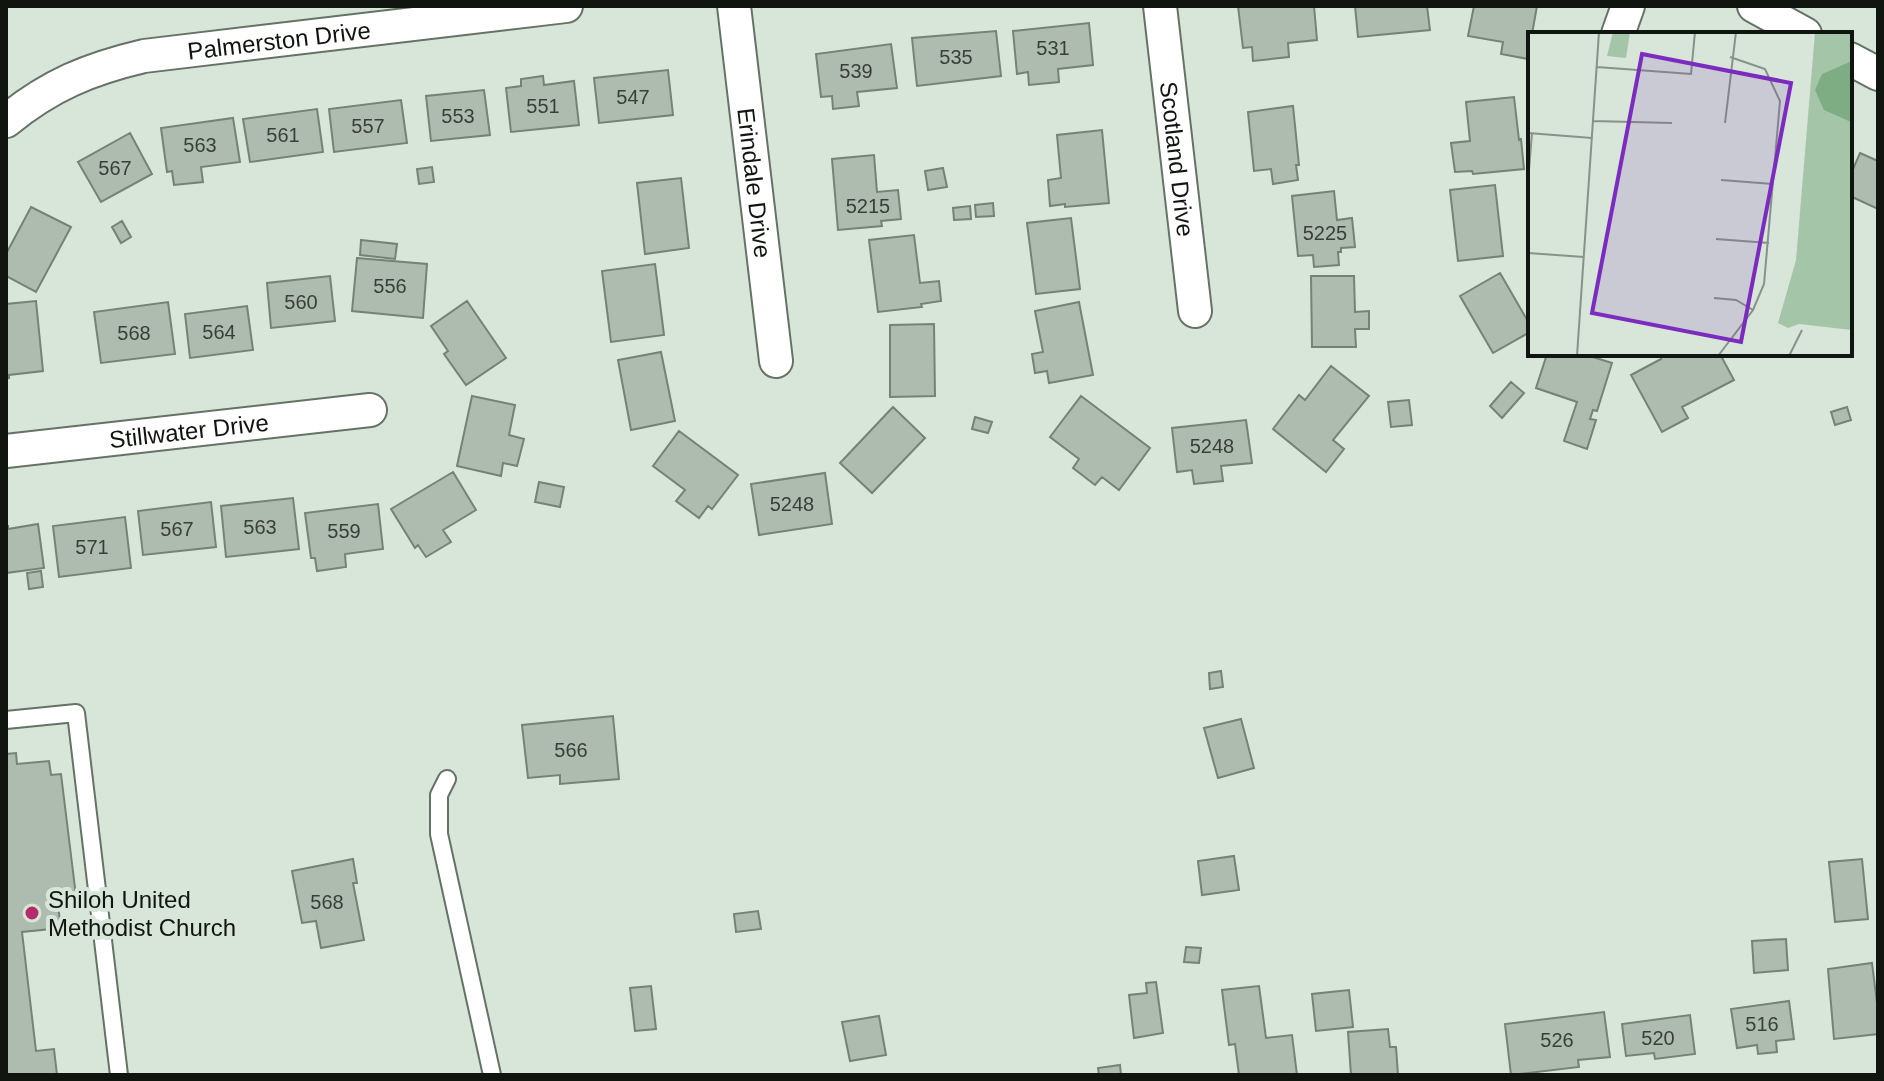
<svg xmlns="http://www.w3.org/2000/svg" width="1884" height="1081" viewBox="0 0 1884 1081" font-family="Helvetica,sans-serif">
<style>
.building{fill:#aebcaf;stroke:#758276;stroke-width:2}
.lines{fill:none;stroke-linecap:round;stroke-linejoin:round}
.lane-casing{stroke:#657266;stroke-width:20}
.street-casing{stroke:#657266;stroke-width:36}
.lane{stroke:#fff;stroke-width:16}
.street{stroke:#fff;stroke-width:32}
.poi-dot{fill:#b42b6b;stroke:#d7e6d8;stroke-width:3}
.labels{text-anchor:middle;dominant-baseline:central;stroke-width:8;stroke-linejoin:round;paint-order:stroke}
.number-label{font-size:20px;fill:#383f38}
.street-label{font-size:24px;fill:#101510;stroke:#d7e6d8}
.poi-label{font-size:24px;fill:#101510;stroke:#d7e6d8;text-anchor:start}
.inset-road{fill:none;stroke:#879288;stroke-width:2}
.view{fill:#7b2cbf;fill-opacity:0.15;stroke:#7b2cbf;stroke-width:4}
.inset-edge{fill:none;stroke:#101510;stroke-width:4}
</style>
<rect width="100%" height="100%" fill="#d7e6d8"/>
<path class="building" d="M1238 6H1314L1317 40 1288 43 1289 57 1253 61 1252 47 1243 48Z
M1355 6H1427L1430 30 1358 37Z
M1474 6H1537L1532 34H1530L1528 59 1501 54 1503 42 1468 36Z
M1089 23 1093 65 1058 69 1059 82 1029 85 1028 72 1017 74 1013 31Z
M996 31 1001 76 917 86 912 38Z
M891 44 897 88 857 92 859 106 833 109 832 96 821 97 816 54Z
M668 70 673 115 599 123 594 78Z
M543 76 544 85 574 81 579 125 511 132 506 88 521 86V79Z
M484 90 490 135 431 141 426 96Z
M1514 97 1519 140 1521 139 1524 169 1473 174 1472 171 1455 172 1451 143 1470 141 1466 102Z
M401 100 407 143 334 152 329 109Z
M1293 106 1299 165H1296L1298 180 1273 184 1271 169 1254 171 1248 112Z
M317 109 323 152 250 162 243 119Z
M233 118 240 162 201 167 203 182 174 185 172 171 167 172 161 128Z
M1102 130 1109 203 1065 207V204L1050 206 1048 180 1061 178 1057 135Z
M130 133 152 174 101 202 78 162Z
M1860 153 1878 161V209L1850 196V176Z
M874 155 877 192 898 190 901 219 881 221 882 226 838 230 832 159Z
M432 167 434 182 419 184 417 169Z
M943 168 947 187 928 190 925 171Z
M681 178 689 248 645 254 637 183Z
M1495 185 1503 256 1458 261 1450 190Z
M1334 191 1337 220 1352 218 1355 247 1341 248V252H1338L1339 265 1314 267 1313 255 1298 256 1292 196Z
M993 203 994 216 976 217 975 205Z
M970 206 971 219 954 220 953 208Z
M31 207 71 227 36 292 6 276V254Z
M1071 218 1080 289 1036 294 1027 223Z
M122 221 131 237 121 243 112 227Z
M914 235 920 283 939 281 941 301 921 304 922 307 878 312 869 240Z
M361 240 397 244 395 259 360 255Z
M357 258 427 264 423 318 352 311Z
M655 264 664 335 611 342 602 271Z
M1500 273 1530 325V332L1493 353 1460 296Z
M330 276 335 321 271 328 267 283Z
M1311 276H1354L1355 312 1369 311V329H1355L1356 347H1312Z
M36 301 43 371 9 375V378L6 379V304Z
M467 301 506 358 466 385 444 354 448 351 431 326Z
M168 302 175 354 101 363 94 312Z
M1079 302 1093 375 1049 383 1047 371 1035 373 1032 354 1043 352 1035 311Z
M247 306 253 350 190 358 185 314Z
M934 324 935 396 890 397V325Z
M661 352 675 421 631 430 618 360Z
M1547 354H1583L1612 363 1597 411 1593 410 1590 419 1596 420 1587 449 1564 441 1577 402 1536 388Z
M1658 354H1720L1734 380 1682 407 1688 418 1662 432 1631 375 1661 359Z
M1331 366 1369 396 1333 440 1344 449 1326 472 1273 429 1299 395 1305 400Z
M1511 382 1524 393 1502 418 1490 406Z
M472 396 515 405 509 435 524 439 517 466 503 463 501 476 457 466Z
M1081 396 1150 448 1119 490 1102 477 1095 485 1073 468 1079 459 1050 437Z
M1409 400 1412 425 1391 427 1388 402Z
M893 407 925 438 872 493 840 463Z
M1847 407 1851 420 1835 425 1831 412Z
M975 417 992 422 988 433 972 429Z
M1246 420 1252 463 1221 466 1223 481 1194 484 1192 470 1177 472 1172 428Z
M679 431 738 475 712 509 708 506 699 518 676 501 685 490 653 466Z
M453 472 476 510 443 530 451 542 426 557 418 545 415 548 391 509Z
M825 473 832 524 759 535 751 484Z
M539 482 564 487 560 507 535 502Z
M293 498 299 549 226 557 221 506Z
M211 502 216 547 143 555 138 511Z
M378 504 383 549 345 554 346 567 317 571 315 558H311L305 513Z
M125 517 131 568 59 577 53 526Z
M38 524 44 568 6 573V526H8V529Z
M41 571 43 587 29 589 27 573Z
M1221 671 1223 687 1210 689 1209 673Z
M613 716 619 779 560 784V775L528 778 522 725Z
M1241 719 1254 768 1218 778 1204 728Z
M16 753 17 764 49 761 51 775 61 774 76 896 57 898 61 928 22 932 36 1051 54 1049 57 1075H6V754Z
M1234 856 1239 890 1202 895 1198 861Z
M353 859 357 883H353L364 940 321 948 316 921 302 923 292 871Z
M1862 859 1868 919 1835 922 1829 862Z
M758 911 761 929 736 932 734 914Z
M1786 939 1788 970 1754 973 1752 941Z
M1186 947 1201 948 1199 963 1184 962Z
M1872 963 1878 1011V1034L1834 1039 1828 969Z
M1156 982 1163 1033 1134 1038 1129 995 1147 993 1146 983Z
M651 986 656 1029 635 1031 630 988Z
M1259 986 1266 1038 1292 1035 1297 1075H1239L1235 1044 1229 1045 1222 990Z
M1349 990 1353 1027 1316 1031 1312 994Z
M1789 1001 1794 1039 1776 1041 1777 1052 1758 1054 1757 1045 1737 1048 1731 1009Z
M1604 1012 1610 1057 1578 1060 1579 1067 1511 1075 1505 1024Z
M1690 1015 1695 1054 1655 1059 1654 1053 1626 1056 1622 1024Z
M879 1016 886 1055 850 1061 842 1022Z
M1388 1029 1390 1047H1396L1398 1075H1351L1348 1032Z
M1120 1065 1121 1075H1099L1098 1068Z"/>
<g class="lines">
<defs>
<path id="lane" d="M6 720 76 713 119 1075
M447 779 439 795V834L492 1075"/>
<g id="street">
<path id="s1" d="M734 6 776 361"/>
<path id="s2" d="M1160 6 1195 311"/>
<path d="M1754 6 1805 34"/>
<path d="M1618 34 1628 6"/>
<path d="M1850 59 1878 74"/>
<path id="s3" d="M6 121C50 85 89 69 144 56L566 6"/>
<path id="s4" d="M6 451 370 410"/>
</g>
</defs>
<use href="#lane" class="lane-casing"/>
<use href="#street" class="street-casing"/>
<use href="#lane" class="lane"/>
<use href="#street" class="street"/>
</g>
<circle class="poi-dot" cx="32" cy="913" r="8"/>
<g class="labels">
<g class="number-label">
<text x="1053" y="48">531</text>
<text x="956" y="57">535</text>
<text x="856" y="71">539</text>
<text x="633" y="97">547</text>
<text x="543" y="106">551</text>
<text x="458" y="116">553</text>
<text x="368" y="126">557</text>
<text x="283" y="135">561</text>
<text x="200" y="145">563</text>
<text x="115" y="168">567</text>
<text x="868" y="206">5215</text>
<text x="1325" y="233">5225</text>
<text x="390" y="286">556</text>
<text x="301" y="302">560</text>
<text x="219" y="332">564</text>
<text x="134" y="333">568</text>
<text x="1212" y="446">5248</text>
<text x="792" y="504">5248</text>
<text x="260" y="527">563</text>
<text x="177" y="529">567</text>
<text x="344" y="531">559</text>
<text x="92" y="547">571</text>
<text x="571" y="750">566</text>
<text x="327" y="902">568</text>
<text x="1762" y="1024">516</text>
<text x="1658" y="1038">520</text>
<text x="1557" y="1040">526</text>
</g>
<g class="street-label">
<text stroke="none"><textPath href="#s3" startOffset="290">Palmerston Drive</textPath></text>
<text stroke="none"><textPath href="#s2" startOffset="154">Scotland Drive</textPath></text>
<text stroke="none"><textPath href="#s1" startOffset="178">Erindale Drive</textPath></text>
<text stroke="none"><textPath href="#s4" startOffset="184">Stillwater Drive</textPath></text>
</g>
<g class="poi-label">
<text x="48" y="899">Shiloh United<tspan x="48" dy="28">Methodist Church</tspan></text>
</g>
</g>
<g transform="translate(1528 32)">
<rect width="324" height="324" fill="#d7e6d8"/>
<path d="M85 0H102L98 26 79 24ZM287 0H324V298L271 292 260 296 250 291 268 228Z" fill="#a5c5a8"/>
<path d="M324 29V90H323L296 78 287 58 294 42Z" fill="#7ead83"/>
<path class="inset-road" d="M69 35 163 42 167 0M65 89 144 91M197 91 208 0M0 101 64 106M193 148 245 152M0 150 4 101M188 207 241 211M0 221 56 225M186 266 208 268 225 278M49 324 71 0M190 324 225 278 236 252 252 69 237 37 202 25M261 324 274 298"/>
<path class="view" d="M114 22 263 51 213 310 64 281Z"/>
<rect width="324" height="324" class="inset-edge"/>
</g>
<rect width="1884" height="1081" fill="none" stroke="#101510" stroke-width="16"/>
</svg>
